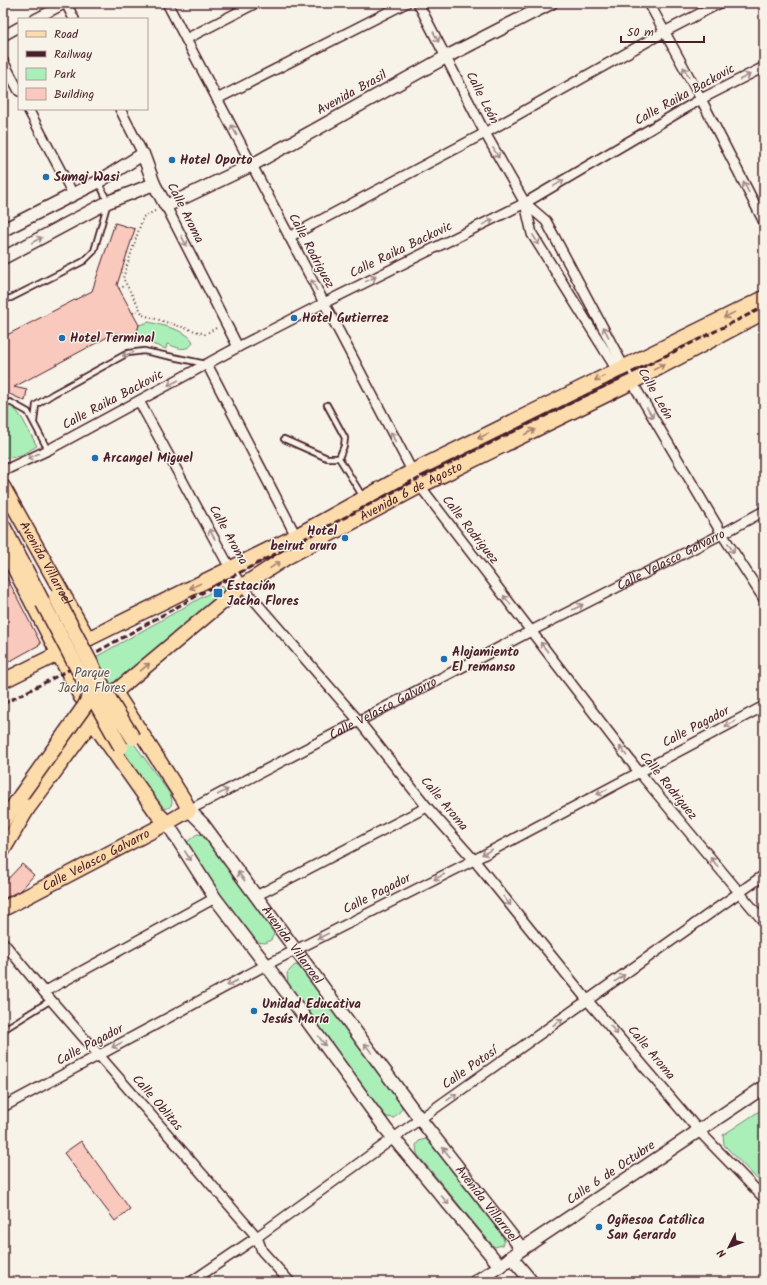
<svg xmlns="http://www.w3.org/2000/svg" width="767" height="1285" viewBox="0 0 767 1285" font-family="Kalam,sans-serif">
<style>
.green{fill:#aaeeb8;stroke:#7a8672}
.building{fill:#f8c9bc;stroke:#4a1f2b}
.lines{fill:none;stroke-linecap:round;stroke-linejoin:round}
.service-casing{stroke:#4a1f2b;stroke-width:8}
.minor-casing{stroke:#4a1f2b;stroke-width:12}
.secondary-casing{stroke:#4a1f2b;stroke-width:15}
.primary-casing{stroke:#4a1f2b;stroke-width:17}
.path{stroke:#4a1f2b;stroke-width:2;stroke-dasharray:1 3;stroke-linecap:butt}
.service{stroke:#f7f3e8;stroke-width:4.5}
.minor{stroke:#f7f3e8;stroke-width:9}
.secondary{stroke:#f7f3e8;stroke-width:12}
.primary{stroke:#fddcac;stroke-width:14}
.rail{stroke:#4a1f2b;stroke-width:3;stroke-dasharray:6 3;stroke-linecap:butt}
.primary-bridge-casing{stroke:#4a1f2b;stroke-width:17;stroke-linecap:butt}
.primary-bridge{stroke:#fddcac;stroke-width:14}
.oneway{stroke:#a0898a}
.oneway2{stroke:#a47e6c}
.poi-dot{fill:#1f6fb2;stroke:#f7f3e8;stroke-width:1.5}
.labels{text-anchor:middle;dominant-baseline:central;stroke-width:3;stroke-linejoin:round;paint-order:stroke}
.street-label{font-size:13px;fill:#4a1f2b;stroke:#f7f3e8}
.poi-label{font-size:13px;font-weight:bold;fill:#4a1f2b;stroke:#f7f3e8;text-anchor:start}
.park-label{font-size:13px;fill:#62534e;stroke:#f7f3e8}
</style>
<rect width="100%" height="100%" fill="#f7f3e8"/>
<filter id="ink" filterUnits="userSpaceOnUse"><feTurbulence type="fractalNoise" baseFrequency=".025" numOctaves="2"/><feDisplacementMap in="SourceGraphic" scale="8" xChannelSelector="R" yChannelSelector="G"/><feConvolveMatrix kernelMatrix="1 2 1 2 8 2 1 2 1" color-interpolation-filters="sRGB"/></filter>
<g filter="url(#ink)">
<path class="green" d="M149 322C160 325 191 331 193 343 185 353 177 347 167 344L166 349 135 338 139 325Z
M3 394 22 418 37 446C28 451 13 462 3 456Z
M222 586 228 592 111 688 69 674 87 662Z
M113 714 170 794C176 808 167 812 155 805L103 721Z
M197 834 205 835 273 926 274 934 271 940 265 943 256 942 186 847 187 842Z
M295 965 300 966 309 972 402 1104V1109L394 1118 387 1117 380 1110 288 984 287 973Z
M764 1108V1186L724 1145 723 1135Z
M425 1139 432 1141 502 1235 504 1241 502 1245 495 1247 492 1245 417 1154 416 1145 419 1141Z"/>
<path class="building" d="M115 223 135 229 117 285 139 325 135 338 115 333 14 387 27 390 25 401 5 392 3 393V337L92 291Z
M3 570 41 644 3 665Z
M22 864 34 875 21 890 3 899V887L5 882Z
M81 1141 130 1209 115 1221 64 1153Z"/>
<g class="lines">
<defs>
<path id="service" d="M3 299 11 298 84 261 94 251 108 202 99 183
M3 404 10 402 28 412 48 450
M327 405 345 438 344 446 339 458
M34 422 36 405 53 394 128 353 144 351 206 364
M284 439 327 458H339L363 497
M3 1030 51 1000"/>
<g id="minor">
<path d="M66 3 74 19"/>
<path d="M167 3 420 486 639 772 764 922"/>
<path d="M418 3 485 133 525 203 532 234 617 370"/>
<path d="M649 3 701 99 764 222"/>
<path d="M35 19 66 3"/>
<path d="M3 36 19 27"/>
<path d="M186 39 256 3"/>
<path d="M3 61 19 91"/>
<path d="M217 99 406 3"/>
<path d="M28 109 73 194"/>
<path d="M120 109 143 154"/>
<path d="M525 203 546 221 632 382 722 534 764 599"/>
<path d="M166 206 238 347"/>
<path d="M289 237 485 133 664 32 720 3"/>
<path d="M207 364 296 536"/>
<path d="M139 401 230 568 242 586 358 720 427 807 474 860 588 1001 699 1131 764 1198"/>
<path d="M3 471 48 450 238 347 324 303 525 203 701 99 764 67"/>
<path id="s1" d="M189 810 531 631 722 534 764 511"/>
<path d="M256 896 427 807"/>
<path d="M3 942 44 992 257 1237 262 1251 290 1282"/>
<path d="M44 992 215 898"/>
<path d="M3 1107 266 965 474 860 764 706"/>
<path d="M191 1282 257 1237 420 1119 764 875"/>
</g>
<g id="secondary">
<path d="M3 230 98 182 143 154 154 184 166 206 252 165 446 57 551 3"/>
<path d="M3 258 108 202 154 184"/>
<path id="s2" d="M189 810 203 824 420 1119 522 1249"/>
<path d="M167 823 215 898 273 974 386 1129 500 1266"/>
<path d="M511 1257 532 1282"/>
<path d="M475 1282 500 1266 522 1249 764 1087"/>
</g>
<g id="primary">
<path id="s3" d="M3 487 88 639"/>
<path d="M3 526 43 603"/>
<path d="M3 546 81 697 87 704 95 708"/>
<path d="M3 681 296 536 411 472 764 298"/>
<path d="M115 692 184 800 189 810"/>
<path d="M92 721 157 813 167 823"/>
<path d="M3 822 21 795"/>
<path id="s4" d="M3 850 28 808 92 721 115 692 242 586 287 557 420 486 632 382 764 312"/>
<path id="s5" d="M3 909 167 823 189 810"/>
</g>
</defs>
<use href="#service" class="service-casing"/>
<use href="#minor" class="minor-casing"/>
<use href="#secondary" class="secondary-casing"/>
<use href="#primary" class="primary-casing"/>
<path class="path" d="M155 211 143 217 123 278 143 315 205 334 218 327
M119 289 126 285
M133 313 140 309"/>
<use href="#service" class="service"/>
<use href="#minor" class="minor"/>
<use href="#secondary" class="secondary"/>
<use href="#primary" class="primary"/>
<path class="rail" d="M3 704 67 671 93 654 218 584 416 480 764 307"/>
<defs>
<path id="primary-bridge" d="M56 597 113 706 133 738
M43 603 91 694 121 747
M21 795 84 707 91 694"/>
</defs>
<use href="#primary-bridge" class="primary-bridge-casing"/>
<use href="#primary-bridge" class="primary-bridge"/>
</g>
<defs><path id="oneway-shaft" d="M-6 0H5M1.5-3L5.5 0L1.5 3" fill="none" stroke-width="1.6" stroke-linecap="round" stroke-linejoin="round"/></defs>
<g class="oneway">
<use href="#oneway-shaft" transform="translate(436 37) rotate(62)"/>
<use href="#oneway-shaft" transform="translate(686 72) rotate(-119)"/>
<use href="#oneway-shaft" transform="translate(745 77) rotate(-27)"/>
<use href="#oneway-shaft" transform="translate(234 130) rotate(-118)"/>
<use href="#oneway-shaft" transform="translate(496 153) rotate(60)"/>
<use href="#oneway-shaft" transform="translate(559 183) rotate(-31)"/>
<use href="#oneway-shaft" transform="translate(746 187) rotate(-117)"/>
<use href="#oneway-shaft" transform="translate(488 222) rotate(-26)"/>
<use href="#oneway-shaft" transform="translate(37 240) rotate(-28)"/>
<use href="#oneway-shaft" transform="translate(536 240) rotate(58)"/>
<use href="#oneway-shaft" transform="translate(184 241) rotate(63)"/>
<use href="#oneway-shaft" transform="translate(371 279) rotate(-26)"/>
<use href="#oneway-shaft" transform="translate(314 285) rotate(-118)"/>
<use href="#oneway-shaft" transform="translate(606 332) rotate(-118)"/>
<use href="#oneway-shaft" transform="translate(128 354) rotate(162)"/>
<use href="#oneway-shaft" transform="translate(173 383) rotate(152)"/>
<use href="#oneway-shaft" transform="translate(650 413) rotate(59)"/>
<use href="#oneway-shaft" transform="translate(393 437) rotate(-117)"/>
<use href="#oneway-shaft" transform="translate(33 456) rotate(155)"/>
<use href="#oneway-shaft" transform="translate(212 534) rotate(-119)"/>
<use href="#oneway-shaft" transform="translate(731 548) rotate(57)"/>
<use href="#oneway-shaft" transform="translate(507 600) rotate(-128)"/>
<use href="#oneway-shaft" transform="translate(578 607) rotate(-27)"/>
<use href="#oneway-shaft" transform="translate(544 647) rotate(-127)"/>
<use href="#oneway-shaft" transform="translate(730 724) rotate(152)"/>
<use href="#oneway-shaft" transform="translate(623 751) rotate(-127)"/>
<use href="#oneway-shaft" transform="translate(223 792) rotate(-28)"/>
<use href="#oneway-shaft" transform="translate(602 792) rotate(152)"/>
<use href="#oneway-shaft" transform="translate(487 852) rotate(152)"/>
<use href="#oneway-shaft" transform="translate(188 856) rotate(57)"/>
<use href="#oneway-shaft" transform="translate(714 862) rotate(-130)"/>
<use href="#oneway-shaft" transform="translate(241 876) rotate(-127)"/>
<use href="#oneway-shaft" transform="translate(439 877) rotate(153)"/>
<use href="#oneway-shaft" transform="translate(507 901) rotate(51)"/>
<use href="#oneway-shaft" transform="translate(323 936) rotate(153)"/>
<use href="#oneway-shaft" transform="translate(620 978) rotate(-36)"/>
<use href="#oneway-shaft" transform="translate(232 983) rotate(152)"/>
<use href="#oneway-shaft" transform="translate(558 1022) rotate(-35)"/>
<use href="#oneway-shaft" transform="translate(614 1030) rotate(50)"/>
<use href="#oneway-shaft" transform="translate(322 1041) rotate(54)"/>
<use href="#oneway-shaft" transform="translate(117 1045) rotate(152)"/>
<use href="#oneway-shaft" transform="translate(368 1048) rotate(-126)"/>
<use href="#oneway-shaft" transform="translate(452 1097) rotate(-35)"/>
<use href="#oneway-shaft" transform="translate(446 1152) rotate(-128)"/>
<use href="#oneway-shaft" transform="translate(445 1200) rotate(50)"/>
</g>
<g class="oneway2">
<use href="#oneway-shaft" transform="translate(729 315) rotate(154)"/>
<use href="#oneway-shaft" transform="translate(659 367) rotate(-28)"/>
<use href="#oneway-shaft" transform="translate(600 378) rotate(154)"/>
<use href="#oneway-shaft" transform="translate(530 432) rotate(-26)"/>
<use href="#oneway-shaft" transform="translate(483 436) rotate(154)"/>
<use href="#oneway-shaft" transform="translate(275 565) rotate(-34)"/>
<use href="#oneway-shaft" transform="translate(195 586) rotate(154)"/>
<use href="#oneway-shaft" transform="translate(145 667) rotate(-40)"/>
</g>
</g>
<g class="poi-dot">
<circle cx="172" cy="160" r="4"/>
<circle cx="46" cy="177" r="4"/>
<circle cx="294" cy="318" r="4"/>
<circle cx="62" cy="338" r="4"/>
<circle cx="95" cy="458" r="4"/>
<circle cx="345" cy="538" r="4"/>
<rect x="213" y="588" width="10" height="10" rx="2"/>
<circle cx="444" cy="659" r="4"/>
<circle cx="254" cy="1011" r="4"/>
<circle cx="599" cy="1227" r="4"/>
</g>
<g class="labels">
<g class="street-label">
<text transform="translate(352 93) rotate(-29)">Avenida Brasil</text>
<text transform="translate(685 95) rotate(-29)">Calle Raika Backovic</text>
<text transform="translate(482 98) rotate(63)">Calle León</text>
<text transform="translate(185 213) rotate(63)">Calle Aroma</text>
<text transform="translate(401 250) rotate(-26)">Calle Raika Backovic</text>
<text transform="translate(311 251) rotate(62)">Calle Rodriguez</text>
<text transform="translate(655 394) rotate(60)">Calle León</text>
<text transform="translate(113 400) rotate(-28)">Calle Raika Backovic</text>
<text stroke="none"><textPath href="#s4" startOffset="553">Avenida 6 de Agosto</textPath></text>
<text transform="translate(470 530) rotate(52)">Calle Rodriguez</text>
<text transform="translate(228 535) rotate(61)">Calle Aroma</text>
<text stroke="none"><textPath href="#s1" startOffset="543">Calle Velasco Galvarro</textPath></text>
<text stroke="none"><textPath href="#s3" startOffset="87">Avenida Villarroel</textPath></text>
<text stroke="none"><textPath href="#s1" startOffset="219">Calle Velasco Galvarro</textPath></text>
<text transform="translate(696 727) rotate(-28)">Calle Pagador</text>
<text transform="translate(668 786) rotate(51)">Calle Rodriguez</text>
<text transform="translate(444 804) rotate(50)">Calle Aroma</text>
<text stroke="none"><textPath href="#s5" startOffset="105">Calle Velasco Galvarro</textPath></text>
<text transform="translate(377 894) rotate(-27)">Calle Pagador</text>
<text stroke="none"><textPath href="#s2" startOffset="170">Avenida Villarroel</textPath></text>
<text transform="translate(90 1045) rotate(-28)">Calle Pagador</text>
<text transform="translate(651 1053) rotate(50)">Calle Aroma</text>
<text transform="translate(470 1068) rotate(-35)">Calle Potosí</text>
<text transform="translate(157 1103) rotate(49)">Calle Oblitas</text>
<text transform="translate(611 1173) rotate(-34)">Calle 6 de Octubre</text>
<text stroke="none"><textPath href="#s2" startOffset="494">Avenida Villarroel</textPath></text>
</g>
<g class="poi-label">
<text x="180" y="160">Hotel Oporto</text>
<text x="54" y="177">Sumaj Wasi</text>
<text x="302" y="318">Hotel Gutierrez</text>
<text x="70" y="338">Hotel Terminal</text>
<text x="103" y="458">Arcangel Miguel</text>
<text x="337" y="531" text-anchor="end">Hotel<tspan x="337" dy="15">beirut oruro</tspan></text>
<text x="227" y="586">Estación<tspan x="227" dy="15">Jacha Flores</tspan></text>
<text x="452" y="652">Alojamiento<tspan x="452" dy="15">El remanso</tspan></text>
<text x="262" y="1004">Unidad Educativa<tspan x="262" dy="15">Jesús María</tspan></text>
<text x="607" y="1220">Ogñesoa Católica<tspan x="607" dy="15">San Gerardo</tspan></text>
</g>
<g class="park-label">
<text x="92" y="673">Parque<tspan x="92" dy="15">Jacha Flores</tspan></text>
</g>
</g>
<rect width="767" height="1285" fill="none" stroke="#f7f3e8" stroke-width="16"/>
<rect x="8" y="8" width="751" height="1269" fill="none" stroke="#4a1f2b" stroke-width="1.5" filter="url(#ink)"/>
<rect x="18" y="18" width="130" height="92" fill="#f7f3e8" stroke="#b29e9c"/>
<rect x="26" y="31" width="20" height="6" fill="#fddcac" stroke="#b29e9c"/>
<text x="54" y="38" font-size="12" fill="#4a1f2b">Road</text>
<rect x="26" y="51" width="20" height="6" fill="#4a1f2b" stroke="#b29e9c"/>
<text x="54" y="58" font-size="12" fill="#4a1f2b">Railway</text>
<rect x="26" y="68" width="20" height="12" fill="#aaeeb8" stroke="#b29e9c"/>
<text x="54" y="78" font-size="12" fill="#4a1f2b">Park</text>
<rect x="26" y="88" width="20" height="12" fill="#f8c9bc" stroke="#b29e9c"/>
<text x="54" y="98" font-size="12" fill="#4a1f2b">Building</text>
<g transform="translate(729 1247) rotate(228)" stroke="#f7f3e8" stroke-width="3" paint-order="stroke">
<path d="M0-3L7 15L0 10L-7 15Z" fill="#4a1f2b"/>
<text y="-6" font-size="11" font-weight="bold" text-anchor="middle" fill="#4a1f2b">N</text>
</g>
<path d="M621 36v6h83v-6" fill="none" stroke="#4a1f2b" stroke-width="2"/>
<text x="627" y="36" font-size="12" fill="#4a1f2b" stroke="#f7f3e8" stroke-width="3" paint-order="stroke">50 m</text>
</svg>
